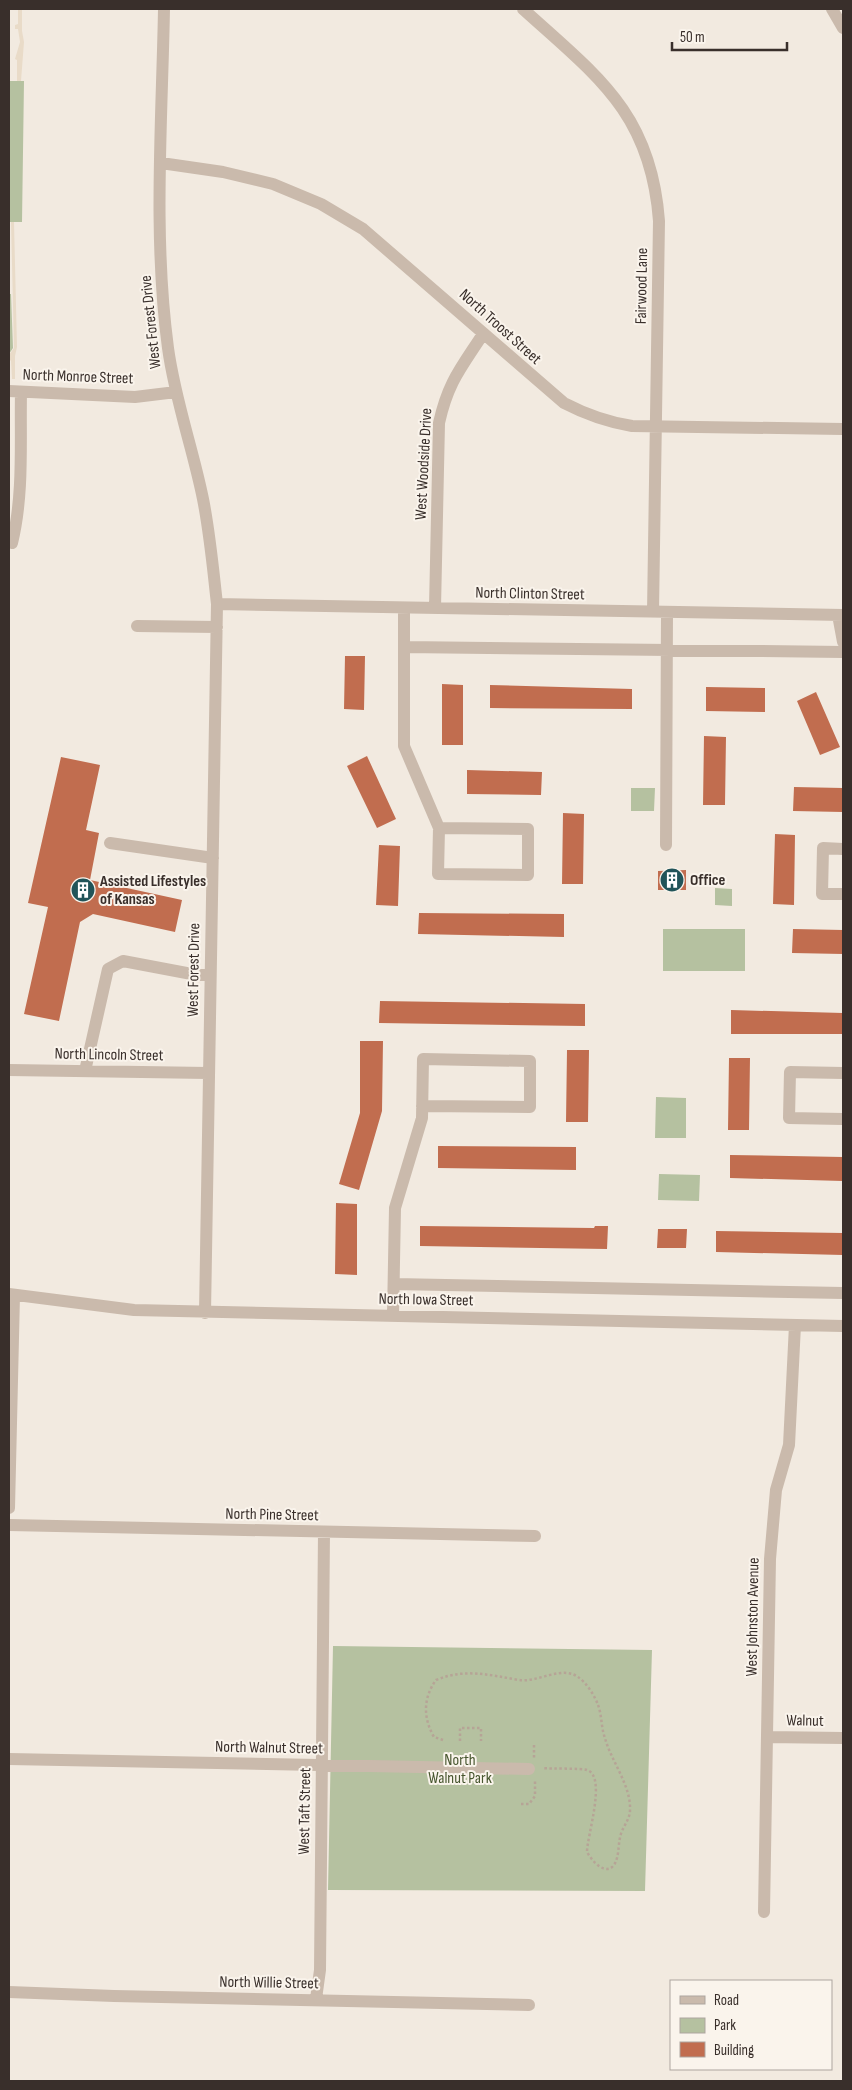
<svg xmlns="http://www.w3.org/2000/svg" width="852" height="2090" viewBox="0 0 852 2090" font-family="'Sofia Sans Condensed',sans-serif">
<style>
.green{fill:#b5c1a0}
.plaza{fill:#e9dbc8}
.building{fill:#c16d4f}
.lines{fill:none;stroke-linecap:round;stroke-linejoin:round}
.path{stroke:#b6a496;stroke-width:2.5;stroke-dasharray:2.5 2.5;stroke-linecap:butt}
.minor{stroke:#cabaac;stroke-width:12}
.labels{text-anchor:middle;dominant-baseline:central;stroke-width:4;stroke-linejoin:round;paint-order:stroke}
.street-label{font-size:16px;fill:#392f2b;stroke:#faf4ec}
.poi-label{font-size:16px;font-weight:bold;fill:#392f2b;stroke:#faf4ec;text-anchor:start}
.park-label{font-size:16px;fill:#47562f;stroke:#faf4ec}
</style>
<rect width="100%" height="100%" fill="#f2eae0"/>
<path class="green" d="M9 81H24L22 222H9Z
M9 294H11L13 348 9 354Z
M631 788H655L654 811H631Z
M715 888 732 889V906L715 905Z
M663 929H745V971H663Z
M656 1097 686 1098V1138H655Z
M659 1174 700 1175 699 1201 658 1200Z
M333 1646 652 1650 645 1891 328 1890Z"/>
<path class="plaza" d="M18 9H22V31L24 42 21 81H17V60L15 59 20 42 18 29H15V25L18 24Z
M11 222H14L17 347 15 356V379H12L11 361 9 359V355L14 348Z"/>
<path class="building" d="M345 656H365L364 710 344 709Z
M442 684 463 685V745H442Z
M490 685 632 689V709L490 708Z
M706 687 765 688V712L706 711Z
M816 692 840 747 820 755 797 701Z
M704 736 726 737 725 805H703Z
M367 756 396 819 377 828 347 766Z
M61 757 100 765 86 830 99 833 90 880 182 900 175 932 93 914 80 922 59 1021 24 1014 48 907 28 903Z
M467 770 542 772 541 795 467 794Z
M794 787 843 788V812L793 811Z
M563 813 584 814 583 884H562Z
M775 834 795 835 794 905 773 904Z
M379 845 400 846 398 906 376 905Z
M686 870V890H658V871Z
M419 913 564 914V937L418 934Z
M793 929 843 930V954L792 953Z
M380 1001 585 1004V1026L379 1023Z
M731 1010 843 1013V1034H731Z
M360 1041H383L382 1111 359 1190 339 1184 360 1113Z
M567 1050H589L588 1122H566Z
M729 1058H750L749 1130H728Z
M438 1146 576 1147V1170L438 1168Z
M730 1155 843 1157V1181L730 1178Z
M336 1203 357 1204V1275L335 1274Z
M420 1226 594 1228 595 1226H608L607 1249 420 1246Z
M658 1229H687L686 1248H657Z
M716 1231 843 1233V1255L716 1252Z"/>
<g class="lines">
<path class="path" d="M443 1740 434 1737C423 1718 423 1698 436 1680 465 1668 489 1675 519 1680 537 1683 562 1665 578 1677 586 1682 595 1696 598 1705 602 1715 601 1728 605 1738 611 1761 631 1785 630 1810 630 1818 625 1824 622 1831 619 1838 619 1846 618 1853 614 1880 596 1868 587 1852 587 1836 607 1776 587 1770 582 1768 551 1769 543 1768
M460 1741V1728H481V1741
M534 1745V1758
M521 1804H529L535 1796V1781"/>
<path class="minor" d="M164 9C162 121 153 236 168 348 175 400 193 449 203 499 210 534 213 569 217 604L205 1313
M523 9C597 76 651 113 659 221L653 612
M832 9 843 28
M161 163 223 172 273 184 321 204 363 229 564 403C587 415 607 422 632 426L843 429
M9 391 135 397 176 392
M12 543C24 494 20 441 21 392
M217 604 843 615
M404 608V746L439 828 438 874 528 875V829L439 828
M435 608 439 423C448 382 461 368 483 334
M838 615 843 642
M137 626 217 627
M404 647 843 652
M110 843 213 858
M666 845 667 612
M843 849 823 848 822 894H843
M9 1070 208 1073
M85 1071 108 969 123 961 197 975H210
M843 1073 790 1072 789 1118 843 1119
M394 1284 843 1293
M9 1294 134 1310 843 1326
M393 1316 395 1208 422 1118 423 1059 530 1061V1107L422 1106
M9 1508 14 1295
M9 1525 535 1536
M767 1737 843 1738
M9 1759 529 1769
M764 1912 770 1559 776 1490 789 1445 795 1325
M9 1992 114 1996 529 2005
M316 1999 320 1970 324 1532"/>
</g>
<defs>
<symbol id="building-disc" viewBox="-11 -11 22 22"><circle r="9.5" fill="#215459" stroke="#faf4ec"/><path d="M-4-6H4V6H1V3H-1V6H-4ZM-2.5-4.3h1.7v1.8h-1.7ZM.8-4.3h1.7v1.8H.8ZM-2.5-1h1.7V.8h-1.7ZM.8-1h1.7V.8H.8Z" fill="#fff"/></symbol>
</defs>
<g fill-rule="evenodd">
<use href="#building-disc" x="658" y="866" width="28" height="28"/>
<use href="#building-disc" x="69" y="876" width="28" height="28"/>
</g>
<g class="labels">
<g class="street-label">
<text transform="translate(642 286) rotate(-89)">Fairwood Lane</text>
<text transform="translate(151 322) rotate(-96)">West Forest Drive</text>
<text transform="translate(500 327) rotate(42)">North Troost Street</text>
<text transform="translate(78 377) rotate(2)">North Monroe Street</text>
<text transform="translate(424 464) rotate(-87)">West Woodside Drive</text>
<text transform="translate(530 594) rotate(1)">North Clinton Street</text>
<text transform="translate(194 970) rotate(-89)">West Forest Drive</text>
<text transform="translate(109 1055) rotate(1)">North Lincoln Street</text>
<text transform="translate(426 1300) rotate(1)">North Iowa Street</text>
<text transform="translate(272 1515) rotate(1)">North Pine Street</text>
<text transform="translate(753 1617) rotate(-89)">West Johnston Avenue</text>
<text transform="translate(805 1721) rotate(1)">Walnut</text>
<text transform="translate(269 1748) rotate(1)">North Walnut Street</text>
<text transform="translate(305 1811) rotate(-89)">West Taft Street</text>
<text transform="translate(269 1983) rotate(1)">North Willie Street</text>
</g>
<g class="poi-label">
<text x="690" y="880">Office</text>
<text x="100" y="881">Assisted Lifestyles<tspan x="100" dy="18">of Kansas</tspan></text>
</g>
<g class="park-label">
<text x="460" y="1760">North<tspan x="460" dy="18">Walnut Park</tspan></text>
</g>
</g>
<rect width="852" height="2090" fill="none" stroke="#392f2b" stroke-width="20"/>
<rect x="670" y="1980" width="162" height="90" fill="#faf4ec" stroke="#ada59f"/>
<rect x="680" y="1996" width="25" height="8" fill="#cabaac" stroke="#ada59f"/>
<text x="714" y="2005" font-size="15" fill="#392f2b">Road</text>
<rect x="680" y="2018" width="25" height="15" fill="#b5c1a0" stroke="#ada59f"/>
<text x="714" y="2030" font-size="15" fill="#392f2b">Park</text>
<rect x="680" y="2042" width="25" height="15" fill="#c16d4f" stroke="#ada59f"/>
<text x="714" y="2055" font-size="15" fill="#392f2b">Building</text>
<path d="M672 42v8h115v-8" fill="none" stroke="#392f2b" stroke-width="2.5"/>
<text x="680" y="42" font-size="15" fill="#392f2b" stroke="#faf4ec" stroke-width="4" paint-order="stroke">50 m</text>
</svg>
